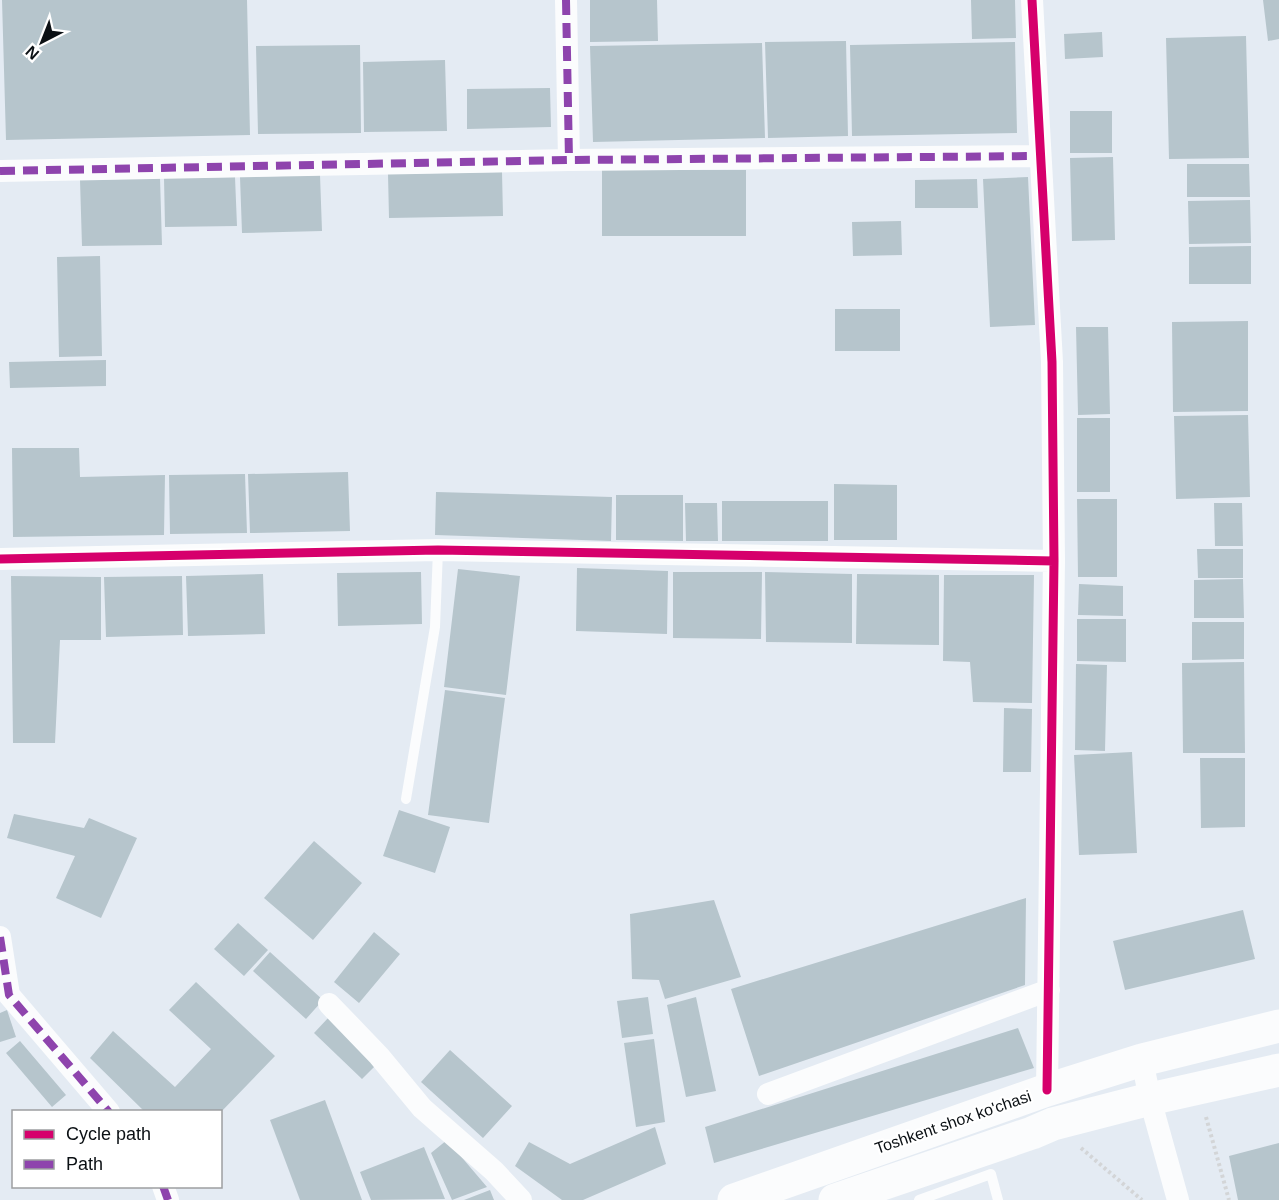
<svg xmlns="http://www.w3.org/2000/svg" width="1279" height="1200" viewBox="0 0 1279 1200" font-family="Arial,sans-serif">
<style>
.building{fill:#b6c5cc}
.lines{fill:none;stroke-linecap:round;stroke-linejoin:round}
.path{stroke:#d3d5d7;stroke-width:4;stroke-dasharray:3 3;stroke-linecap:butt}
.lane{stroke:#fbfcfd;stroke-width:10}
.street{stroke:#fbfcfd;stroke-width:22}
.primary{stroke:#fbfcfd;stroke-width:33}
.quiet{stroke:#8e44ad;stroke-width:8;stroke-dasharray:15 8;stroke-linecap:butt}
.cycleway-casing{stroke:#fff;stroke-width:13}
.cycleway{stroke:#d6006c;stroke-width:9}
.labels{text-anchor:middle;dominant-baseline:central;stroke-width:4.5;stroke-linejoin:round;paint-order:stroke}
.street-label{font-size:16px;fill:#0b1014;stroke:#fff}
</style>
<rect width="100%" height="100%" fill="#e4ebf3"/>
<path class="building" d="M2 0H247L250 135 6 140Z
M590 0H657L658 41 590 42Z
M971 0H1015L1016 38 972 39Z
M1263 0H1279V39L1268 41Z
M1102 32 1103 57 1065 59 1064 34Z
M1246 36 1249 158 1169 159 1166 38Z
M846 41 848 136 768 138 765 42Z
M1015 42 1017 133 852 136 850 45Z
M762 43 765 138 593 142 590 46Z
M360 45 361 133 258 134 256 46Z
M445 60 447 131 364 132 363 62Z
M550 88 551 127 467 129V89Z
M1070 111H1112V153H1070Z
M1113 157 1115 240 1072 241 1070 158Z
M1187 164H1249L1250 197H1187Z
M602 170H746V236H602Z
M502 172 503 216 389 218 388 174Z
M320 175 322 231 242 233 240 177Z
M235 177 237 226 165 227 164 178Z
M1028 177 1035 325 990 327 983 179Z
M160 178 162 245 82 246 80 180Z
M977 179 978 208H915V180Z
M1250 200 1251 243 1189 244 1188 201Z
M901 221 902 255 853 256 852 222Z
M1251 246V284H1189V247Z
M100 256 102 356 59 357 57 257Z
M835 309H900V351H835Z
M1248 321V411L1173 412 1172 322Z
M1076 327H1108L1110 414 1078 415Z
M106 360V386L10 388 9 362Z
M1248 415 1250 497 1176 499 1174 416Z
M1077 418H1110V492H1077Z
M12 448H79L80 477 165 475 164 535 13 537Z
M348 472 350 531 250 533 248 474Z
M245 474 247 533 170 534 169 475Z
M834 484 897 485V540H834Z
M436 492 612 497 611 541 435 535Z
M616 495H683V541L616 540Z
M1077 499H1117V577H1078Z
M722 501H828V541H722Z
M685 503H717L718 541H686Z
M1214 503H1242L1243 546H1215Z
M1197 549H1243V578H1198Z
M577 568 668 571 667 634 576 631Z
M458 569 520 576 506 695 444 687Z
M421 572 422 624 338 626 337 573Z
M673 572H762L761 639 673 638Z
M765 572 852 574V643L766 642Z
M263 574 265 634 188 636 186 576Z
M857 574 939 575V645L856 644Z
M944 575H1034L1032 703 973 702 970 662 943 661Z
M11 576 101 577V640H60L55 743H13Z
M182 576 183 635 106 637 104 577Z
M1243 579 1244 618H1194V580Z
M1079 584 1123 586V616L1078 615Z
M1077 619H1126V662L1077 661Z
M1192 622H1244V659L1192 660Z
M1244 662 1245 753H1183L1182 663Z
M1076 664 1107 665 1105 751 1075 750Z
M445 690 505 698 489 823 428 815Z
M1004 708 1032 709 1031 772H1003Z
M1132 752 1137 853 1079 855 1074 755Z
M1200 758H1245V827L1201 828Z
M399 810 450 827 435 873 383 856Z
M14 814 84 828 89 818 137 838 101 918 56 898 75 856 7 838Z
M314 841 362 883 313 940 264 898Z
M1026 898 1025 985 759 1076 731 989Z
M714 900 741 977 665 999 659 980 632 979 630 914Z
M1243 910 1255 959 1125 990 1113 941Z
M238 923 268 950 244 976 214 949Z
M374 932 400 954 359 1003 334 982Z
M270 952 323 1000 306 1019 253 971Z
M196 982 275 1056 220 1113V1112H145L90 1058 113 1031 175 1087 211 1049 169 1010Z
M648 997 653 1034 622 1038 617 1001Z
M696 997 716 1091 686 1097 667 1005Z
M7 1010 16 1037 0 1042V1013Z
M329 1017 377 1064 362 1079 314 1033Z
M1018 1028 1034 1068 714 1163 705 1127Z
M654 1039 665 1122 636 1127 624 1043Z
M20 1041 66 1095 52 1107 6 1053Z
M450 1050 512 1106 483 1138 421 1082Z
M325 1100 362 1200H300L270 1120Z
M655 1127 666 1164 583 1200H562L515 1166 529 1142 570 1164Z
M447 1140 487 1187 452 1200 431 1153Z
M1279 1143V1200H1238L1229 1156Z
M424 1147 445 1199 371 1200 360 1172Z
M490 1190 494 1200H464Z"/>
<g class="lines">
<path class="path" d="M1206 1117 1229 1200
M1081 1148 1142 1200"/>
<path class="lane" d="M406 799 435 627 438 550
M919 1200 991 1174 998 1200"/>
<path class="street" d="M566 0 569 160
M1032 0 1052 362 1054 561 1047 1090
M0 171 569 160 1040 156
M0 559 438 550 1054 561
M0 937 9 995 109 1112
M329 1004 379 1056 422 1108 494 1171 521 1200
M1142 1060 1150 1099 1178 1200
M768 1094 1049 990
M163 1186 168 1200"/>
<path class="primary" d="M734 1200 1047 1090 1142 1060 1279 1026
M835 1200 1032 1133 1053 1124 1150 1099 1279 1070"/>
<path class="quiet" d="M566 0 569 160
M0 171 569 160 1040 156
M0 937 9 995 109 1112
M163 1186 168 1200"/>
<defs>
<path id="cycleway" d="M1032 0 1052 362 1054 561 1047 1090
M0 559 438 550 1054 561"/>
</defs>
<use href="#cycleway" class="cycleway-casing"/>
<use href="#cycleway" class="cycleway"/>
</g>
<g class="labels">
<g class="street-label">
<text transform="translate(953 1122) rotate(-19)">Toshkent shox ko'chasi</text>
</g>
</g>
<rect x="12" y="1110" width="210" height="78" fill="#ffffff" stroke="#9d9fa1" stroke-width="1.5"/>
<rect x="24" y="1130" width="30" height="9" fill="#d6006c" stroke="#9d9fa1" stroke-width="1.5"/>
<text x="66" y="1140" font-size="18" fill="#0b1014">Cycle path</text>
<rect x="24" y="1160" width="30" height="9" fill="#8e44ad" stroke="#9d9fa1" stroke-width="1.5"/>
<text x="66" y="1170" font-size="18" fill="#0b1014">Path</text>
<g transform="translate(42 42) rotate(222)" stroke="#ffffff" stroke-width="4.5" paint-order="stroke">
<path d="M0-4.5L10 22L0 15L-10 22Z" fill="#0b1014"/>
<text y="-9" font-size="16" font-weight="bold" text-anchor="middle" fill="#0b1014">N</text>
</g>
</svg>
